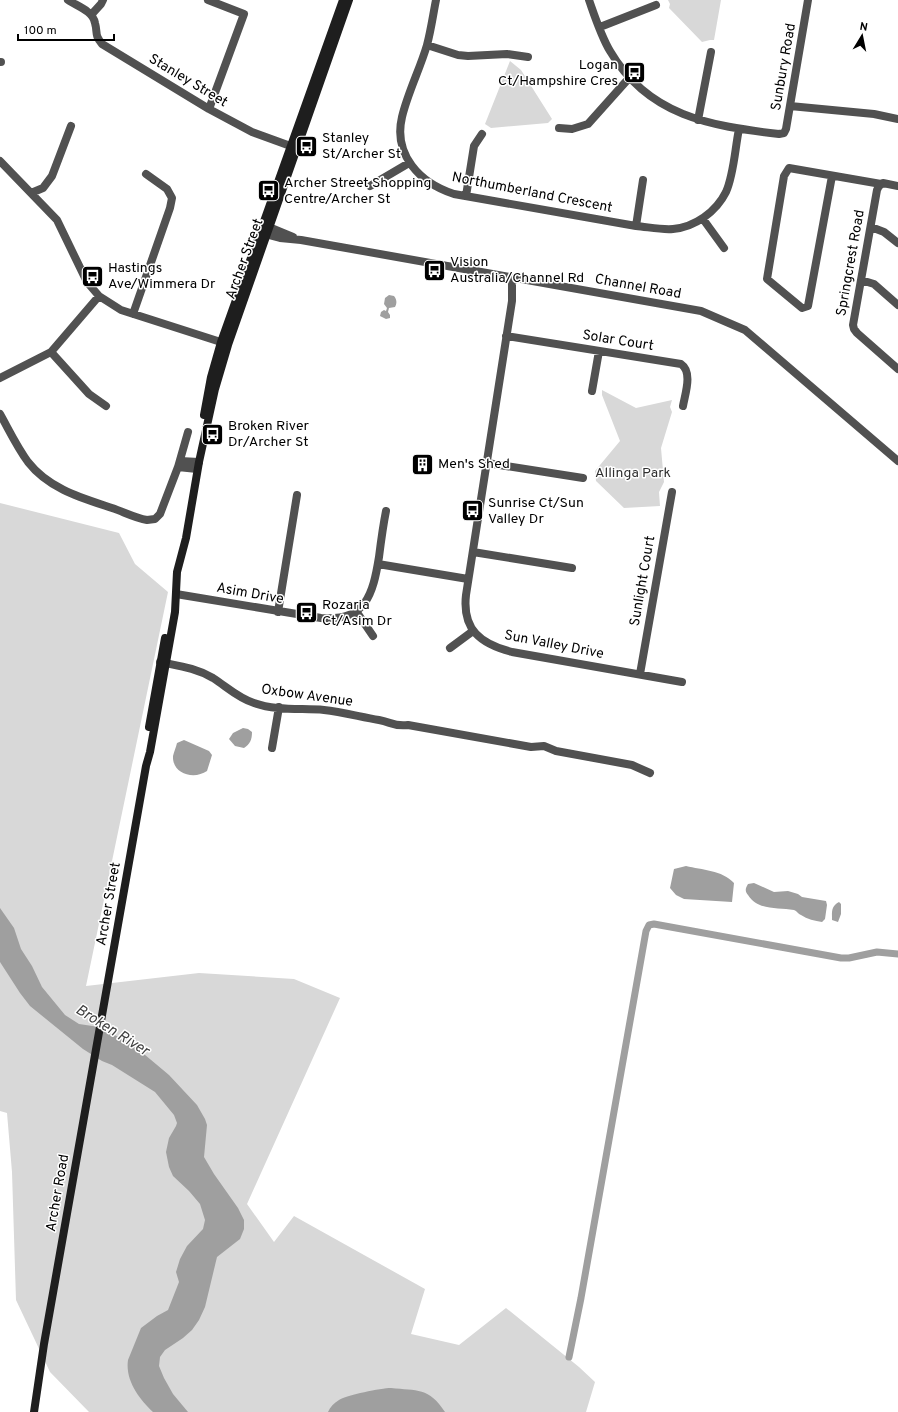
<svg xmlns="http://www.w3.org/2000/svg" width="898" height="1412" viewBox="0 0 898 1412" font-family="Overpass,sans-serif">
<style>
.green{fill:#d8d8d8}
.water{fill:#9f9f9f}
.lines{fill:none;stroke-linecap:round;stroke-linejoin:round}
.canal{stroke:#9f9f9f;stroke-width:7}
.minor{stroke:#515151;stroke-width:8}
.tertiary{stroke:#515151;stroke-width:8}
.secondary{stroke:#1e1e1e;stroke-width:8}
.labels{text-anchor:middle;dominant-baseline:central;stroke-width:3;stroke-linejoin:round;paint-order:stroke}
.poi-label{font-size:14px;fill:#000;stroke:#fff;text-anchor:start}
.street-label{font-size:14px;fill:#000;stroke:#fff}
.park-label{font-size:14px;fill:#2f2f2f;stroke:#fff}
.water-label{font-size:15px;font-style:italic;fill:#404040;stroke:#fff}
</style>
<rect width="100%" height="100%" fill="#fff"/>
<path class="green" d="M668 0H721L714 40H710L702 42 669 8 670 4Z
M510 61 521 70 552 119 548 123 491 128 485 124Z
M602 390 636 408 672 400 670 407 672 412 661 448 664 482 659 492 660 506 624 508 596 481 595 471 620 441 602 395Z
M0 503 119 533 135 564 168 592 86 986 199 973 294 979 340 998 247 1204 274 1242 294 1216 425 1289 411 1334 459 1345 506 1308 579 1367 595 1382 586 1412H89L50 1372 16 1300 12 1172 7 1113 0 1111Z"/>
<path class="water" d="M389 295 394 296C397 300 397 303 395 307L389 308 388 312 390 315V318L386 319 380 316 381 312 384 310 386 311 387 308 384 304 385 298Z
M243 728 248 729 252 732C252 740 250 744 244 748L235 746 229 739 233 733Z
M184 740 209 751 212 755 207 771C194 780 172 774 173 756 174 752 176 747 177 743Z
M686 866C702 870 722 870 734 883L732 902 684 899 676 895 670 888 674 869Z
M754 883 774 892 788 891 798 894 802 897 826 901 827 905 825 919 822 922C815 921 807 919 801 915 798 914 797 911 794 910 778 907 758 911 748 895 745 891 745 889 748 884Z
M839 902 841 904V914L838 922 832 920C832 912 831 906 839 902Z
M0 908 14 928 21 949 32 966 42 987 65 1015 79 1024 99 1027 132 1044 169 1075 197 1105 205 1119 207 1125 204 1157 214 1174 238 1208 244 1220V1229L240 1239 217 1257 205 1307 199 1320 192 1330 183 1338 165 1350 160 1357 159 1366 164 1378 173 1394 188 1412H153C139 1399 125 1380 128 1360L141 1328 157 1316 168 1310 179 1282 176 1272 180 1259 187 1246 203 1229 205 1220 200 1204 189 1191 173 1176 169 1167 166 1152 169 1138 176 1126 177 1123 174 1115 155 1092 112 1065 102 1061 83 1049 30 1006 20 993 0 962Z
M391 1388C417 1391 429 1387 445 1412H328C330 1407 334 1403 339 1400 347 1395 381 1388 391 1388Z"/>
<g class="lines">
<path class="canal" d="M569 1357 581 1298 646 931 649 925 654 924 841 958H849L877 952 898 954"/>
<path class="minor" d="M68 0C77 6 93 11 95 23 98 34 94 34 102 44L209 109 252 132 296 148
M208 0 244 14 209 109
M436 0C433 15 431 30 427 45 420 69 408 92 402 117 393 155 420 183 454 194L636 226C648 227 661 230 673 229 695 227 716 212 726 192 734 174 735 148 739 129
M589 0C595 17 601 36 610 51 648 116 710 126 779 134L784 133 786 129 808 0
M91 15 101 4 103 0
M600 27 656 5
M427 45 458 55 468 56 507 54 528 57
M0 62H1
M790 106 874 114 898 119
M698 120 711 52
M559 128 572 129 588 124 630 77
M0 161 57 220 87 282 99 296 121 310 227 344
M832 176 808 306 802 308 767 279 784 176 789 168 881 184
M370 186 409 163
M898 186 883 183 879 186 877 190 853 325 854 329 857 333 898 369
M31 193 43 188 52 176 71 126
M466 196 474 146 482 134
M703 219 724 248
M636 226 643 180
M871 227 884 232 898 243
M515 278 512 283V301L466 595C462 630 481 644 512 652L682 682
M861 280 874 284 898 305
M133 314 170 208 172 198 167 189 146 174
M506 336 681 364C693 372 685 394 683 406
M51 352 89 394 106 406
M0 378 51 352 99 296
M592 391 599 351
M0 414C9 430 17 447 28 462 49 489 82 498 112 508 124 512 135 518 147 520L155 519 160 514 178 467 188 432
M180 461 199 462
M487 463 583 478
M178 467 197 469
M473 552 572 568
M378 564 468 579
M176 594 321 618C366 622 373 594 379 557 381 541 383 526 386 511
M356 611 373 636
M278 612 297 495
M450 648 473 631
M160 662C179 666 196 668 213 678 227 687 238 698 254 703 276 711 302 708 324 710 342 712 361 717 379 720 391 722 394 727 408 725L531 747 544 746 556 751 632 765 650 773
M640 674 672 492
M272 748 279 707"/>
<path class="tertiary" d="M264 225 293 237
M261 233 280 238 301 240 701 311 745 330 898 461"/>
<path class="secondary" d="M204 415 211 377 221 342 343 0
M149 727 165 638
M34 1412 44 1344 146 766 150 752 175 612 177 572 186 538 199 462 215 389 228 345 349 0"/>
</g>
<defs>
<symbol id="bus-square" viewBox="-11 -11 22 22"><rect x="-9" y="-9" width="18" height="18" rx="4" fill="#000" stroke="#fff"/><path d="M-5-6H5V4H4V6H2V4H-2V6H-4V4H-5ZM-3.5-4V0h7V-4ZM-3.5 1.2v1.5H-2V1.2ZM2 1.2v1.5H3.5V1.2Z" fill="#fff"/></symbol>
<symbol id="building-square" viewBox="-11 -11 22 22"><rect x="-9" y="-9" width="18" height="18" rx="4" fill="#000" stroke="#fff"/><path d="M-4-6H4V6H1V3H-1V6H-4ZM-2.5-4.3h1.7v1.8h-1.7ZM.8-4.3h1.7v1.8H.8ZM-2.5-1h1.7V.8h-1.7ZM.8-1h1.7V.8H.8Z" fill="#fff"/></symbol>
</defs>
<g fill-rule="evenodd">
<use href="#bus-square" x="622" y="60" width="25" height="25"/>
<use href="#bus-square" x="294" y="134" width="25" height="25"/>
<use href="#bus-square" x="256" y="178" width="25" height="25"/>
<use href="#bus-square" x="422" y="258" width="25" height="25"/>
<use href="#bus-square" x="80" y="264" width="25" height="25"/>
<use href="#bus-square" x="200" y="422" width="25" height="25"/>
<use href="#building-square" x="410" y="452" width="25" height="25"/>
<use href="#bus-square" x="460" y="498" width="25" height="25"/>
<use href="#bus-square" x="294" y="600" width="25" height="25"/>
</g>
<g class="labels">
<g class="poi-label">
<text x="618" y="65" text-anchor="end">Logan<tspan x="618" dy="16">Ct/Hampshire Cres</tspan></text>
<text x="322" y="138">Stanley<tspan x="322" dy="16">St/Archer St</tspan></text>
<text x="284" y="183">Archer Street Shopping<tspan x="284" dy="16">Centre/Archer St</tspan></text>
<text x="450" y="262">Vision<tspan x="450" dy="16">Australia/Channel Rd</tspan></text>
<text x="108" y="268">Hastings<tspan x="108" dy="16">Ave/Wimmera Dr</tspan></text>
<text x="228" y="426">Broken River<tspan x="228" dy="16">Dr/Archer St</tspan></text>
<text x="438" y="464">Men's Shed</text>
<text x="488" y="503">Sunrise Ct/Sun<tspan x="488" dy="16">Valley Dr</tspan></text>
<text x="322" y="605">Rozaria<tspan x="322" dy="16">Ct/Asim Dr</tspan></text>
</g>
<g class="street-label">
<text transform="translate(784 67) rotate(-80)">Sunbury Road</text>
<text transform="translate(188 81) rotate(31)">Stanley Street</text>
<text transform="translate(532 193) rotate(11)">Northumberland Crescent</text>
<text transform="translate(245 259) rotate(-70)">Archer Street</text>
<text transform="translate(851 263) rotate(-80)">Springcrest Road</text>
<text transform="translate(638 287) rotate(10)">Channel Road</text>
<text transform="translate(618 341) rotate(9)">Solar Court</text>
<text transform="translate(643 581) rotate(-80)">Sunlight Court</text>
<text transform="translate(250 594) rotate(10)">Asim Drive</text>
<text transform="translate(554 645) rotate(11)">Sun Valley Drive</text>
<text transform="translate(307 696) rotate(8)">Oxbow Avenue</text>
<text transform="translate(109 904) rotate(-80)">Archer Street</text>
<text transform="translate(58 1193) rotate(-80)">Archer Road</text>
</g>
<g class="park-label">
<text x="633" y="473">Allinga Park</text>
</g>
<g class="water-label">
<text transform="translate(112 1031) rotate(32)">Broken River</text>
</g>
</g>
<g transform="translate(862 36) rotate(10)" stroke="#ffffff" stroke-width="3" paint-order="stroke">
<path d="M0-3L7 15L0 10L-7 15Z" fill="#000000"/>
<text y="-6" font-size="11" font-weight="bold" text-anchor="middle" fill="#000000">N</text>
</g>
<path d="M18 34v6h96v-6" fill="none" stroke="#000000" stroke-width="2"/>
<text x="24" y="34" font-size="12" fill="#000000" stroke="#ffffff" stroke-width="3" paint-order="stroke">100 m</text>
</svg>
